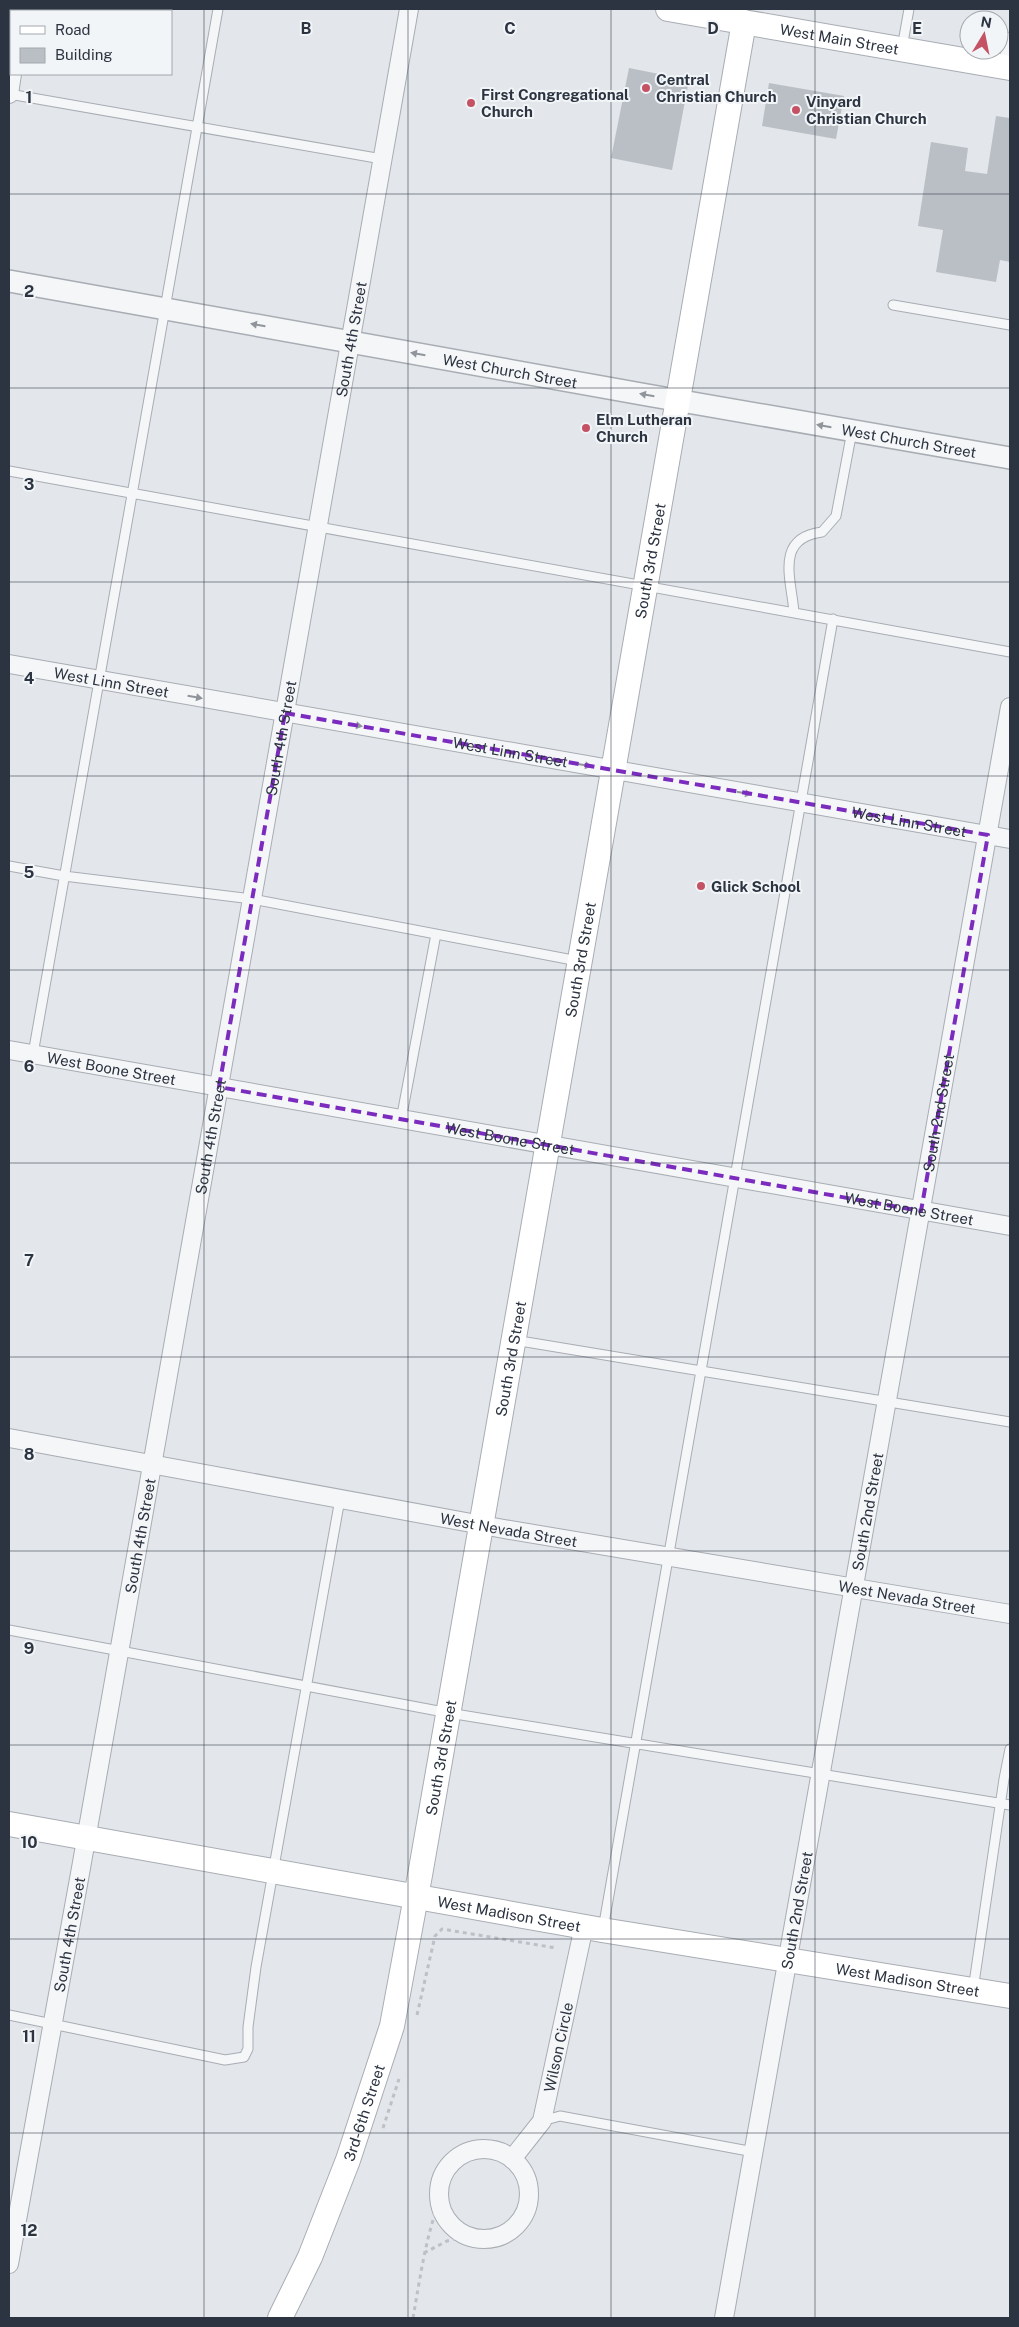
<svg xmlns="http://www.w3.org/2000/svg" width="1019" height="2327" viewBox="0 0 1019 2327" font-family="'Public Sans',sans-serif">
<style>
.building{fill:#babfc6}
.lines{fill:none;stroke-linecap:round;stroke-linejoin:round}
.service-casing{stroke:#a8adb4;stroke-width:11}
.minor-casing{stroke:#a8adb4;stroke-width:20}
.tertiary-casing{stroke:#a8adb4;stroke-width:24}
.secondary-casing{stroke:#a8adb4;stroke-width:26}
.path{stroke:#bdc0c5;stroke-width:3;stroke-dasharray:4 4;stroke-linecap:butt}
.service{stroke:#f5f6f8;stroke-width:9}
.minor{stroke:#f5f6f8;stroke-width:18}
.tertiary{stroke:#f5f6f8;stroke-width:21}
.secondary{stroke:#fff;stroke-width:24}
.oneway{fill:#90959c}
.marked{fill:none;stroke:#7b2cbf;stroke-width:4;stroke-dasharray:10 6;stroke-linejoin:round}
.grid{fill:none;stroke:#2c3441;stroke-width:1;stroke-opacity:0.55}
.poi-dot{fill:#c55164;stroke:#f2f5f7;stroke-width:2}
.labels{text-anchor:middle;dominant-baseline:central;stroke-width:4;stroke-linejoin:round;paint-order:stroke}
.street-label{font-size:15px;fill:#2c3441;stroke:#f2f5f7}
.poi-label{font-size:15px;font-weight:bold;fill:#2c3441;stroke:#f2f5f7;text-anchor:start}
.grid-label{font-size:16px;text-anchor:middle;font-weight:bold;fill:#2c3441;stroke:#f2f5f7;stroke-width:4;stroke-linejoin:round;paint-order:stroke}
</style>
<rect width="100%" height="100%" fill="#e3e6ea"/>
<path class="building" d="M629 68 689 80 672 170 611 158Z
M769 83 844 96 836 139 762 126Z
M996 116 1010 118V262L1000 260 996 282 936 272 943 230 918 226 931 142 968 148 965 171 987 174Z"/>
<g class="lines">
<defs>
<path id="service" d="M902 48 909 9
M1002 65 1010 37
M9 94 382 159
M893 305 1010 325
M9 471 1010 652
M794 612C791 578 775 538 822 532L836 516 852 431
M9 866 64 876 252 899 578 961
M33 1054 218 9
M401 1120 436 934
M514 1340 1010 1422
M9 1630 449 1713 1010 1805
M603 1929 833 619
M973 1990 1004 1779 1010 1749
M9 2015 225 2060 244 2057 248 2049V2027L256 1967 340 1499
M542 2121 560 2116 754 2152"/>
<g id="minor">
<path d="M23 11V9"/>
<path d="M9 94 12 74"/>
<path id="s1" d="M9 664 1010 839"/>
<path id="s2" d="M9 1050 1010 1226"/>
<path id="s3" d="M9 1438 504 1529 1010 1614"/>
<circle cx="484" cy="2194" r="45"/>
<path id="s4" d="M512 2159 542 2121 584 1926"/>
<path id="s5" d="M9 2264 81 1868 409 9"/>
<path id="s6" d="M724 2318 1010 707"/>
</g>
<g id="tertiary">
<path id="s7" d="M9 281 647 395 1010 458"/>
</g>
<g id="secondary">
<path id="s8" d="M668 9 1010 68"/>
<path id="s9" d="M9 1824 602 1930 1010 1996"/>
<path id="s10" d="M280 2318 310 2257 348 2160 392 2026 420 1875 744 22"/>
</g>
</defs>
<use href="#service" class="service-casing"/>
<use href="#minor" class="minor-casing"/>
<use href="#tertiary" class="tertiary-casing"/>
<use href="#secondary" class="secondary-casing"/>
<path class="path" d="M417 2015 435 1936 442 1929 556 1948
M383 2128 399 2079
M424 2253 447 2241 465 2236
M413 2318C420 2279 425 2240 439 2202"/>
<use href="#service" class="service"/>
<use href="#minor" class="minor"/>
<use href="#tertiary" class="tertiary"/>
<use href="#secondary" class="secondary"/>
</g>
<defs><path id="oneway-solid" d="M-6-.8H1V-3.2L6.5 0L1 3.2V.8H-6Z" transform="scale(1.25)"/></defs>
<g class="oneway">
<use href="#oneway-solid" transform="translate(258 325) rotate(-170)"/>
<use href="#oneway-solid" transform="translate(418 354) rotate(-170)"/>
<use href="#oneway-solid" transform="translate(647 395) rotate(-170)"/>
<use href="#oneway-solid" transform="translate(824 426) rotate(-170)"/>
<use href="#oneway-solid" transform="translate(195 697) rotate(10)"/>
<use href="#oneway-solid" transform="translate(355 725) rotate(10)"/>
<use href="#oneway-solid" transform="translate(584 765) rotate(10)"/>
<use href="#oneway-solid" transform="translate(744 793) rotate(10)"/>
</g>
<path class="marked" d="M285 713 988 835 921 1211 219 1087Z"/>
<path class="grid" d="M204 9V2318M408 9V2318M611 9V2318M815 9V2318M9 194H1010M9 388H1010M9 582H1010M9 776H1010M9 970H1010M9 1163H1010M9 1357H1010M9 1551H1010M9 1745H1010M9 1939H1010M9 2133H1010"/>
<g class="poi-dot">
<circle cx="646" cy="88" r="5"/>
<circle cx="471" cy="103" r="5"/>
<circle cx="796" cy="110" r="5"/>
<circle cx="586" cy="428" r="5"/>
<circle cx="701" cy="886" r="5"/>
</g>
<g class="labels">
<g class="street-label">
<text stroke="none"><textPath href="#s8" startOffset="174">West Main Street</textPath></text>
<text stroke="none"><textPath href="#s5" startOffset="1955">South 4th Street</textPath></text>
<text stroke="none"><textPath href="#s7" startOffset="509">West Church Street</textPath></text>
<text stroke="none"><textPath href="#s7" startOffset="914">West Church Street</textPath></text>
<text stroke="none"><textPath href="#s10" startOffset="1801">South 3rd Street</textPath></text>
<text stroke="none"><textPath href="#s1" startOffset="104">West Linn Street</textPath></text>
<text stroke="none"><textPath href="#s5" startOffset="1550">South 4th Street</textPath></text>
<text stroke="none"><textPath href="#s1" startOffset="509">West Linn Street</textPath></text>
<text stroke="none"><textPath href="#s1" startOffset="914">West Linn Street</textPath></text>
<text stroke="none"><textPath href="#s10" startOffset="1396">South 3rd Street</textPath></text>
<text stroke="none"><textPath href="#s2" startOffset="104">West Boone Street</textPath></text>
<text stroke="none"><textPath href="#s6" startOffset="1224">South 2nd Street</textPath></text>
<text stroke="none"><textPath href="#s5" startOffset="1145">South 4th Street</textPath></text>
<text stroke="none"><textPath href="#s2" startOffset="509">West Boone Street</textPath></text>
<text stroke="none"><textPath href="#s2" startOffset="914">West Boone Street</textPath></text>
<text stroke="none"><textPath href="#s10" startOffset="991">South 3rd Street</textPath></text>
<text stroke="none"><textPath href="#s6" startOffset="819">South 2nd Street</textPath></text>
<text stroke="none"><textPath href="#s3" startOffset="508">West Nevada Street</textPath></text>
<text stroke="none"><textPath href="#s5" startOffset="740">South 4th Street</textPath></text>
<text stroke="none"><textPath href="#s3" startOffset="912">West Nevada Street</textPath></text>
<text stroke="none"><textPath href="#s10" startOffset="586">South 3rd Street</textPath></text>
<text stroke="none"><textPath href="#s6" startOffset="414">South 2nd Street</textPath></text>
<text stroke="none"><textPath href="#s9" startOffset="508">West Madison Street</textPath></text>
<text stroke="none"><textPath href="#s5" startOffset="335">South 4th Street</textPath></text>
<text stroke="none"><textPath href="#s9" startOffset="912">West Madison Street</textPath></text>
<text stroke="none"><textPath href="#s4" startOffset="124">Wilson Circle</textPath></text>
<text stroke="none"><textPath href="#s10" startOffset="222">3rd-6th Street</textPath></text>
</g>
<g class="poi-label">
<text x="656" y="79">Central<tspan x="656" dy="17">Christian Church</tspan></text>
<text x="481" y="94">First Congregational<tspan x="481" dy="17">Church</tspan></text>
<text x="806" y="101">Vinyard<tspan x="806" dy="17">Christian Church</tspan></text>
<text x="596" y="419">Elm Lutheran<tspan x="596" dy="17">Church</tspan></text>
<text x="711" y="886">Glick School</text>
</g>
</g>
<g class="grid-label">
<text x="306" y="34">B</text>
<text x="510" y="34">C</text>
<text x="713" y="34">D</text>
<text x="917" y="34">E</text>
<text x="29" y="103">1</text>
<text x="29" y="297">2</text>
<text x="29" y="490">3</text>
<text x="29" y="684">4</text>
<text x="29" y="878">5</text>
<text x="29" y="1072">6</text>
<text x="29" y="1266">7</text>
<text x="29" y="1460">8</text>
<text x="29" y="1654">9</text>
<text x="29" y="1848">10</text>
<text x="29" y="2042">11</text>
<text x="29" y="2236">12</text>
</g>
<rect width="1019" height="2327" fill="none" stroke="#2c3441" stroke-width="20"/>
<rect x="10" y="10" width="162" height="65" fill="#f2f5f7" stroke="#a3a8ae"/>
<rect x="20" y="26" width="25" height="8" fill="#ffffff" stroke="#a3a8ae"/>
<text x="55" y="35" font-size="15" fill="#2c3441">Road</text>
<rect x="20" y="48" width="25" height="15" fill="#babfc6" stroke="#a3a8ae"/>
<text x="55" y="60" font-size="15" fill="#2c3441">Building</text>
<g transform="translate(984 35) rotate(10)"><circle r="24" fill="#f2f5f7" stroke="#a3a8ae"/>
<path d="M0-4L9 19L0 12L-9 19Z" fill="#c55164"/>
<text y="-8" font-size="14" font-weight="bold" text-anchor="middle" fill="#2c3441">N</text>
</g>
</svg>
